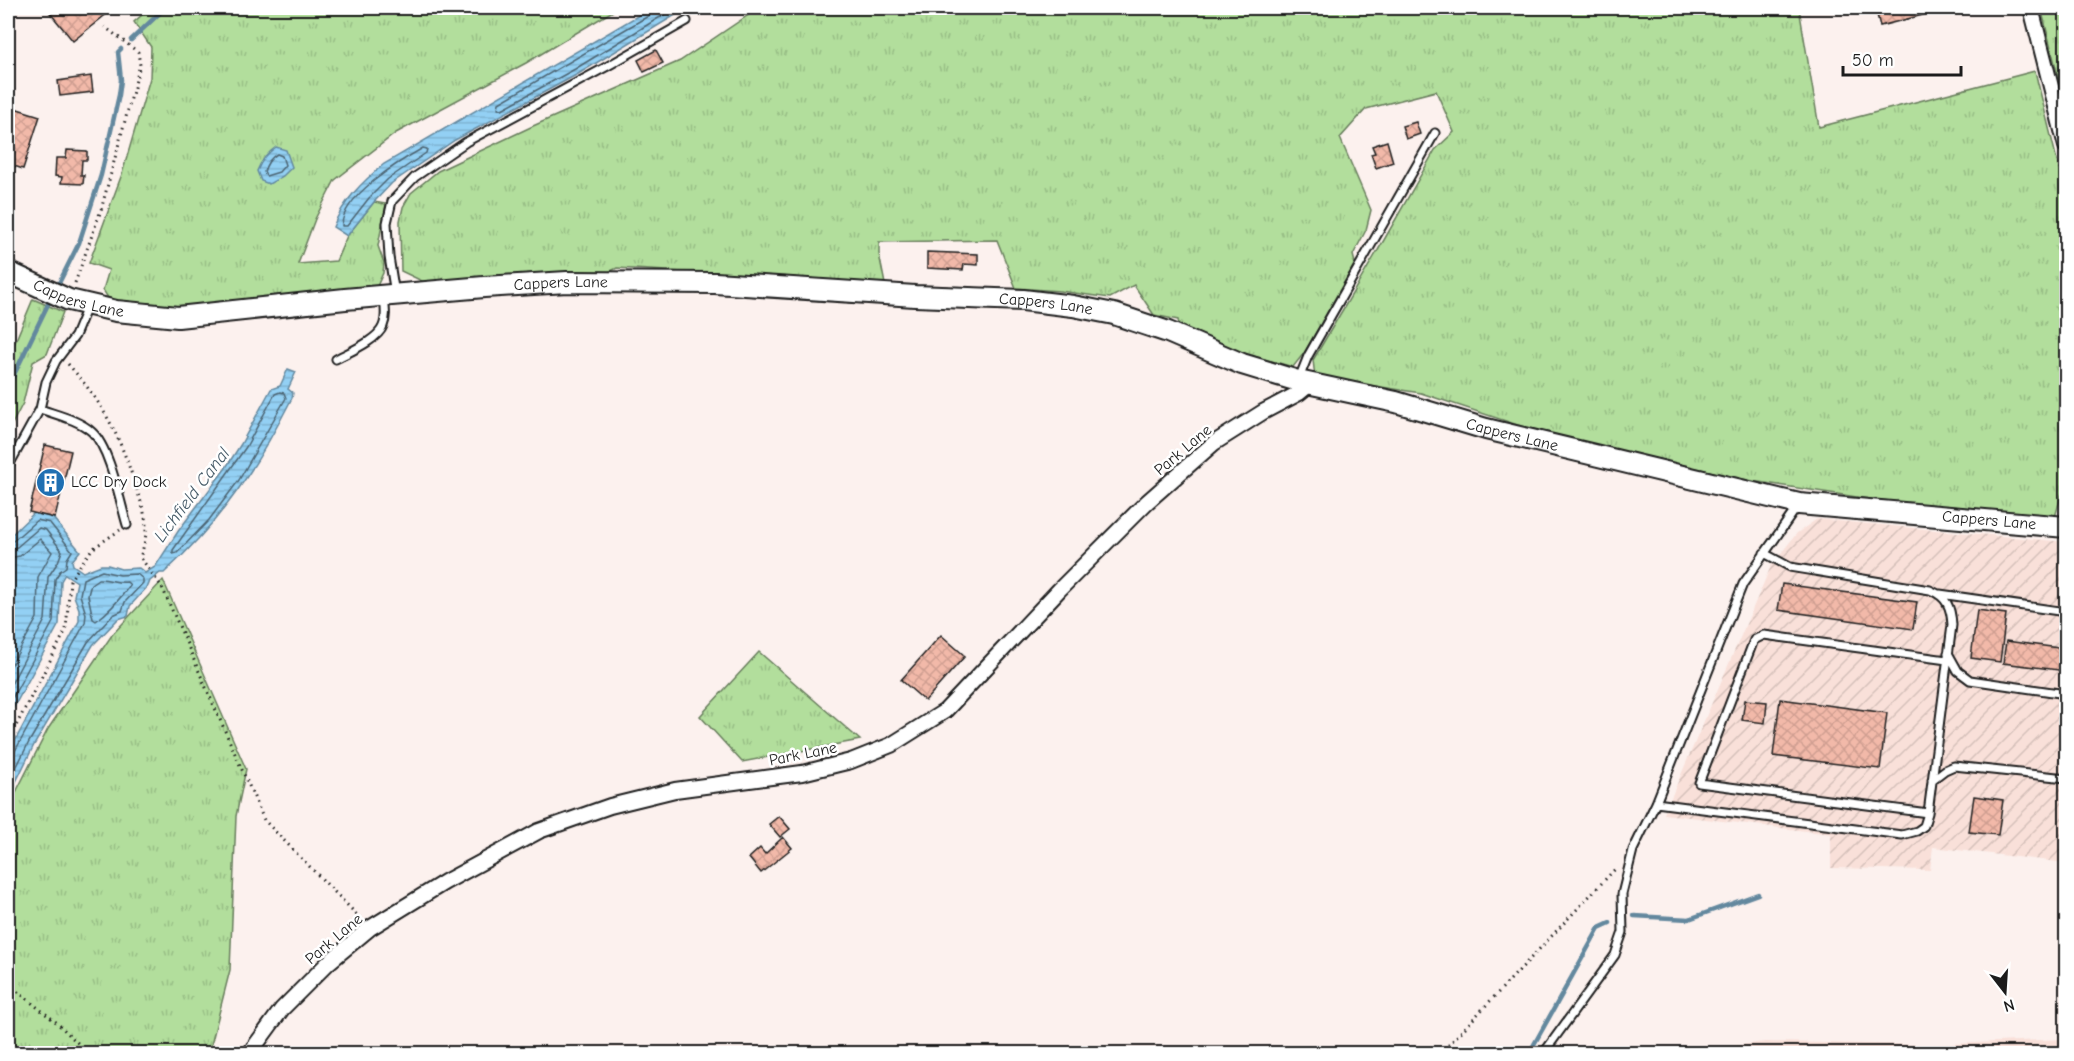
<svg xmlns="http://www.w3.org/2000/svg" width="2074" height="1061" viewBox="0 0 2074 1061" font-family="'Comic Neue',sans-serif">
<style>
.built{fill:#f9e0d9}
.industrial{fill:url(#industrial-furrows)}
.grass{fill:url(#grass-tufts);stroke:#677d5c;stroke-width:1.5}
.water{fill:url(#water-rules);stroke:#63889e;stroke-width:1.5}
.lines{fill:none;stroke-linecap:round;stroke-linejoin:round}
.shore{stroke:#4c6472;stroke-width:1.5}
.stream{stroke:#63889e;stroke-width:4.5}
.building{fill:url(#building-cross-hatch);stroke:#1c1c1c;stroke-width:1.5}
.lane-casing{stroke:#1c1c1c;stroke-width:11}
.street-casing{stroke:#1c1c1c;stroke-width:18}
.secondary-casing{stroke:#1c1c1c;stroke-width:24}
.path{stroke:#1c1c1c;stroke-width:3;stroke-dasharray:1.5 4.5;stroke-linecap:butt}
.lane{stroke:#fff;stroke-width:7}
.street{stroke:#fff;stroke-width:14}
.secondary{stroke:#fff;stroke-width:20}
.labels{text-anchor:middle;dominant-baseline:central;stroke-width:5;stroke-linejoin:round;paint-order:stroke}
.street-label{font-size:16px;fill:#1c1c1c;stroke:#fff}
.poi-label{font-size:16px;fill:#1c1c1c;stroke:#fff;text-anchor:start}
.water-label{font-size:18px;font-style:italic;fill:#465b68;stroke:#fff}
</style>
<defs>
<pattern id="industrial-furrows" width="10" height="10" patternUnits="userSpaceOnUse" patternTransform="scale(1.5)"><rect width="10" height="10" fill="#f9e0d9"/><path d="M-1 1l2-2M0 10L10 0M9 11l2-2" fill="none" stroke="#d5c0ba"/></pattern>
<pattern id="grass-tufts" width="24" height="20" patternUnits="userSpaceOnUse" patternTransform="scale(1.5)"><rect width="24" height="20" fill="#b2de9c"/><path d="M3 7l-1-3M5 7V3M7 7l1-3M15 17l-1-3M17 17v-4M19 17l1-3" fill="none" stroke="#98be86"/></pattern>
<pattern id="water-rules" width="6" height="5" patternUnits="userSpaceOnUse" patternTransform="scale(1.5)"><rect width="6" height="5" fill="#93d0f4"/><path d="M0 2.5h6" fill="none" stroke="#7eb2d1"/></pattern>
<pattern id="building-cross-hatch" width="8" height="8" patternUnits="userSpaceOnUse" patternTransform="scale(1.5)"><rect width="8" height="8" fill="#f2b9a9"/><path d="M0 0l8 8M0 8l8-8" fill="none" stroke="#cf9e91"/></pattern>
</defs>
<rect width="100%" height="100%" fill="#fcf1ee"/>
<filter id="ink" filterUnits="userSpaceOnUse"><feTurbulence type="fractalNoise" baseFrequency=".0167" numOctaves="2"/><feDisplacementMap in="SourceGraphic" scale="12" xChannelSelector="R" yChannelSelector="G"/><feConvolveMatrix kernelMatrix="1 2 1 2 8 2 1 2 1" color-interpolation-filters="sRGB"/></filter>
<g filter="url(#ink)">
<path class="built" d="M2066 1039V1054L1674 1053 1765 1042 1928 1045Z"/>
<path class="industrial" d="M1817 519 2066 542V863L1933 847 1930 870 1831 868V834L1664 814 1771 566 1797 533Z"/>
<path class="grass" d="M150 8H618L526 63 396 133 335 180 315 219 298 264 336 261 347 236 374 202 386 204 378 246 384 263 383 273 377 286 353 290 178 309 110 301 103 290 109 270 89 263 122 174 150 78 151 47 134 22Z
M759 8H1799L1819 127 2035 71 2066 197V479L2055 517 1870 499 1752 481 1536 431 1421 393 1315 377 1313 360 1384 240 1435 150 1454 132 1436 91 1366 109 1340 138 1371 210 1366 230 1353 255 1355 263 1304 353 1293 367 1232 350 1180 328 1178 320 1154 315 1134 285 1110 298 1060 291 1016 288 997 240 879 242V254L885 284 617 268 602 275 424 282 401 271 400 221 403 207 411 193 438 171 533 126 680 61Z
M2041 8H2066V108Z
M33 299 63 312 47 354 33 362 23 403 8 432V359Z
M163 580 246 769 236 816 230 970 209 1053H8V808L48 729 112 635Z
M759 652 860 740 742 762 700 716Z"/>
<path class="water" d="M651 8H687L578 74 455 140 392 183 374 202 347 236 333 227C343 201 362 182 384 164Z
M276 147 286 150 292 167 283 176 269 184 261 181 257 171C261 161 266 154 276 147Z
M288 369 296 372 288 389 293 393 292 398C257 467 222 520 164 573H160L150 581 148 586 130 606 128 616 118 619 93 645 34 745 8 798V754L79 621V609L74 596 77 582 65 574 61 581 59 624 8 718V538L34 513 53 518 80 551 72 561 73 565 83 572 101 565H108L121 569 139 568 145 573 155 567 179 530 225 469 241 444 271 389 280 386Z"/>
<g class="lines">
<path class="shore" d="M653 8 650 15 499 103 498 108 502 109 575 69 675 8
M423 148 427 149 426 153 388 179 369 198 347 226H342C341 197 400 161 423 148Z
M277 154 282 156 285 165 279 172 266 176 264 172C266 165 270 158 277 154Z
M280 392 284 393 286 398 239 480 209 520 177 553 173 554V550L246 447 275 394Z
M8 542 13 541 37 520 50 523 72 551 67 559 66 567 60 571 55 579 53 622 8 706
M8 549 17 547 39 528 46 530 62 551 58 562 48 577 45 620 8 690
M8 558 20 556 40 539 52 552 38 577 37 618 8 671
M98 579C109 578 117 584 127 582L130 585C120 599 109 612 96 621L93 619 88 595 91 584Z
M8 755 15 751 85 623 86 614 80 595 83 579 102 571 120 575 137 574 143 579V583L125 602 122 611 113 615 88 642 29 742 8 784"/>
<path class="stream" d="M131 40 165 8
M56 289 79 243 101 175 119 95 121 80 118 52 121 49
M8 387 52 296
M1634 916 1689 919 1758 894
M1532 1048 1599 928 1610 923"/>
</g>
<path class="building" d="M46 8H114L73 41Z
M1889 8H1950L1880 26 1876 11Z
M656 50 663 63 644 72 638 60Z
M91 76 93 92 60 96 58 81Z
M8 106 40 116 23 169 8 164Z
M1416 122 1420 134 1406 139 1402 126Z
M1387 141 1393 162 1376 168 1371 154 1375 153 1372 146Z
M67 150 87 151V160H82L81 175H84L83 184 61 183 62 177 55 176 56 158H66Z
M927 252 978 254V265L964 264 963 270 927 268Z
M45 445 71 451 55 518 29 512Z
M1782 584 1917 602 1913 629 1778 610Z
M1977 610 2006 614 2000 662 1971 658Z
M941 635 965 656 925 701 901 680Z
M2006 641 2066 649V671L2003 663Z
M1780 699 1887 713 1880 769 1773 756Z
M1745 700 1767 702 1765 723 1742 720Z
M1974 796 2003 800 1998 835 1969 832Z
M779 816 790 829 780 837 769 824Z
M783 837 792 848 761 873 749 858 760 848 765 854Z"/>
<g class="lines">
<defs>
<path id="lane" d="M395 294 389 257 387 223 392 201 415 177 466 142 606 67 687 21
M336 359C349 352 378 340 383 326 387 317 385 307 384 297
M1298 381 1308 356 1435 133
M40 409C57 415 79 420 92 432 110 448 120 502 127 525
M8 467 40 409 46 382 56 361 75 336 87 307
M1940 594 2066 612
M1948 653 1958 671 1970 680 2066 694
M1932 780 1945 770 1954 766 2066 778
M1656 803 1902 835 1917 831 1924 826 1928 813 1952 625C1951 607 1947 597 1930 590L1790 567 1764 553
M1928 813 1699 783 1754 640 1764 635 1947 660
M1543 1054 1615 955 1623 932 1622 894 1633 850 1656 803 1743 584 1798 506"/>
<path id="street" d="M2031 8 2066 146
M249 1054 282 1009 329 962 370 928 445 882 539 831 610 806 675 790 802 773 851 761 891 745 945 711 1059 590 1147 502 1214 443 1263 412 1299 393 1310 384"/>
<g id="secondary">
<path id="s1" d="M8 272 69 300 116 311 178 317 345 299 484 287 567 282 715 283 915 296 1023 300 1073 306 1114 314 1168 332 1242 364 1298 381 1396 402 1486 429 1799 504 2066 527"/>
</g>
</defs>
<use href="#lane" class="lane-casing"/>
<use href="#street" class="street-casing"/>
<use href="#secondary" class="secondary-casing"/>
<path class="path" d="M8 20 17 8
M75 283 101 210 140 65 138 52 105 27
M68 364C102 402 118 432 134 481 144 512 152 526 140 557L162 587 264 820 360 918
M8 741 66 630 70 580 92 549 120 530
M8 984 56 1022 89 1054
M1440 1054 1617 867"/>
<use href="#lane" class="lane"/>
<use href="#street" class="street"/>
<use href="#secondary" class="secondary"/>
</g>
</g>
<defs>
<symbol id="building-disc" viewBox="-11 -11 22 22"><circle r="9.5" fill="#1f6fb2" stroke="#fff"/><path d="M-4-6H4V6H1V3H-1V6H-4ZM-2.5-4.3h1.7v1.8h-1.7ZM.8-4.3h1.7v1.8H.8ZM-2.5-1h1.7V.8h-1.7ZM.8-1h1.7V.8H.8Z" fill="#fff"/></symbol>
</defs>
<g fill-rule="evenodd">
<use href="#building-disc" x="34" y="466" width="33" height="33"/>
</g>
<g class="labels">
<g class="street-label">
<text stroke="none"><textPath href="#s1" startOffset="562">Cappers Lane</textPath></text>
<text stroke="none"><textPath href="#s1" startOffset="76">Cappers Lane</textPath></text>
<text stroke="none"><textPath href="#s1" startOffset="1048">Cappers Lane</textPath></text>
<text stroke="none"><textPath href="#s1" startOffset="1534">Cappers Lane</textPath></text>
<text transform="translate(1183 450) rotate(-40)">Park Lane</text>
<text stroke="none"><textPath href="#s1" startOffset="2020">Cappers Lane</textPath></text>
<text transform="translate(803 754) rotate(-11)">Park Lane</text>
<text transform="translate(334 939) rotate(-40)">Park Lane</text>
</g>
<g class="poi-label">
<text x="71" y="482">LCC Dry Dock</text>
</g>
<g class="water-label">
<text transform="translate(192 495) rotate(-53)">Lichfield Canal</text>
</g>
</g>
<rect width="2074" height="1061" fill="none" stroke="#fff" stroke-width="30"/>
<rect x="15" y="15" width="2044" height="1031" fill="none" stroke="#1c1c1c" stroke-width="2" filter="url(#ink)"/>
<g transform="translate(2005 992) rotate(163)" stroke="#ffffff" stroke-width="4.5" paint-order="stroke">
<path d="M0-4.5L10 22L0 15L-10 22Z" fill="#1c1c1c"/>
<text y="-9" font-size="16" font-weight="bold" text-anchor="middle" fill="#1c1c1c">N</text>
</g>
<path d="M1843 66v9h118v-9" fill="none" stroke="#1c1c1c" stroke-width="3"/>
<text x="1852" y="66" font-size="18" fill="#1c1c1c" stroke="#ffffff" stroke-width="4.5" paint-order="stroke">50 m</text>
</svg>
